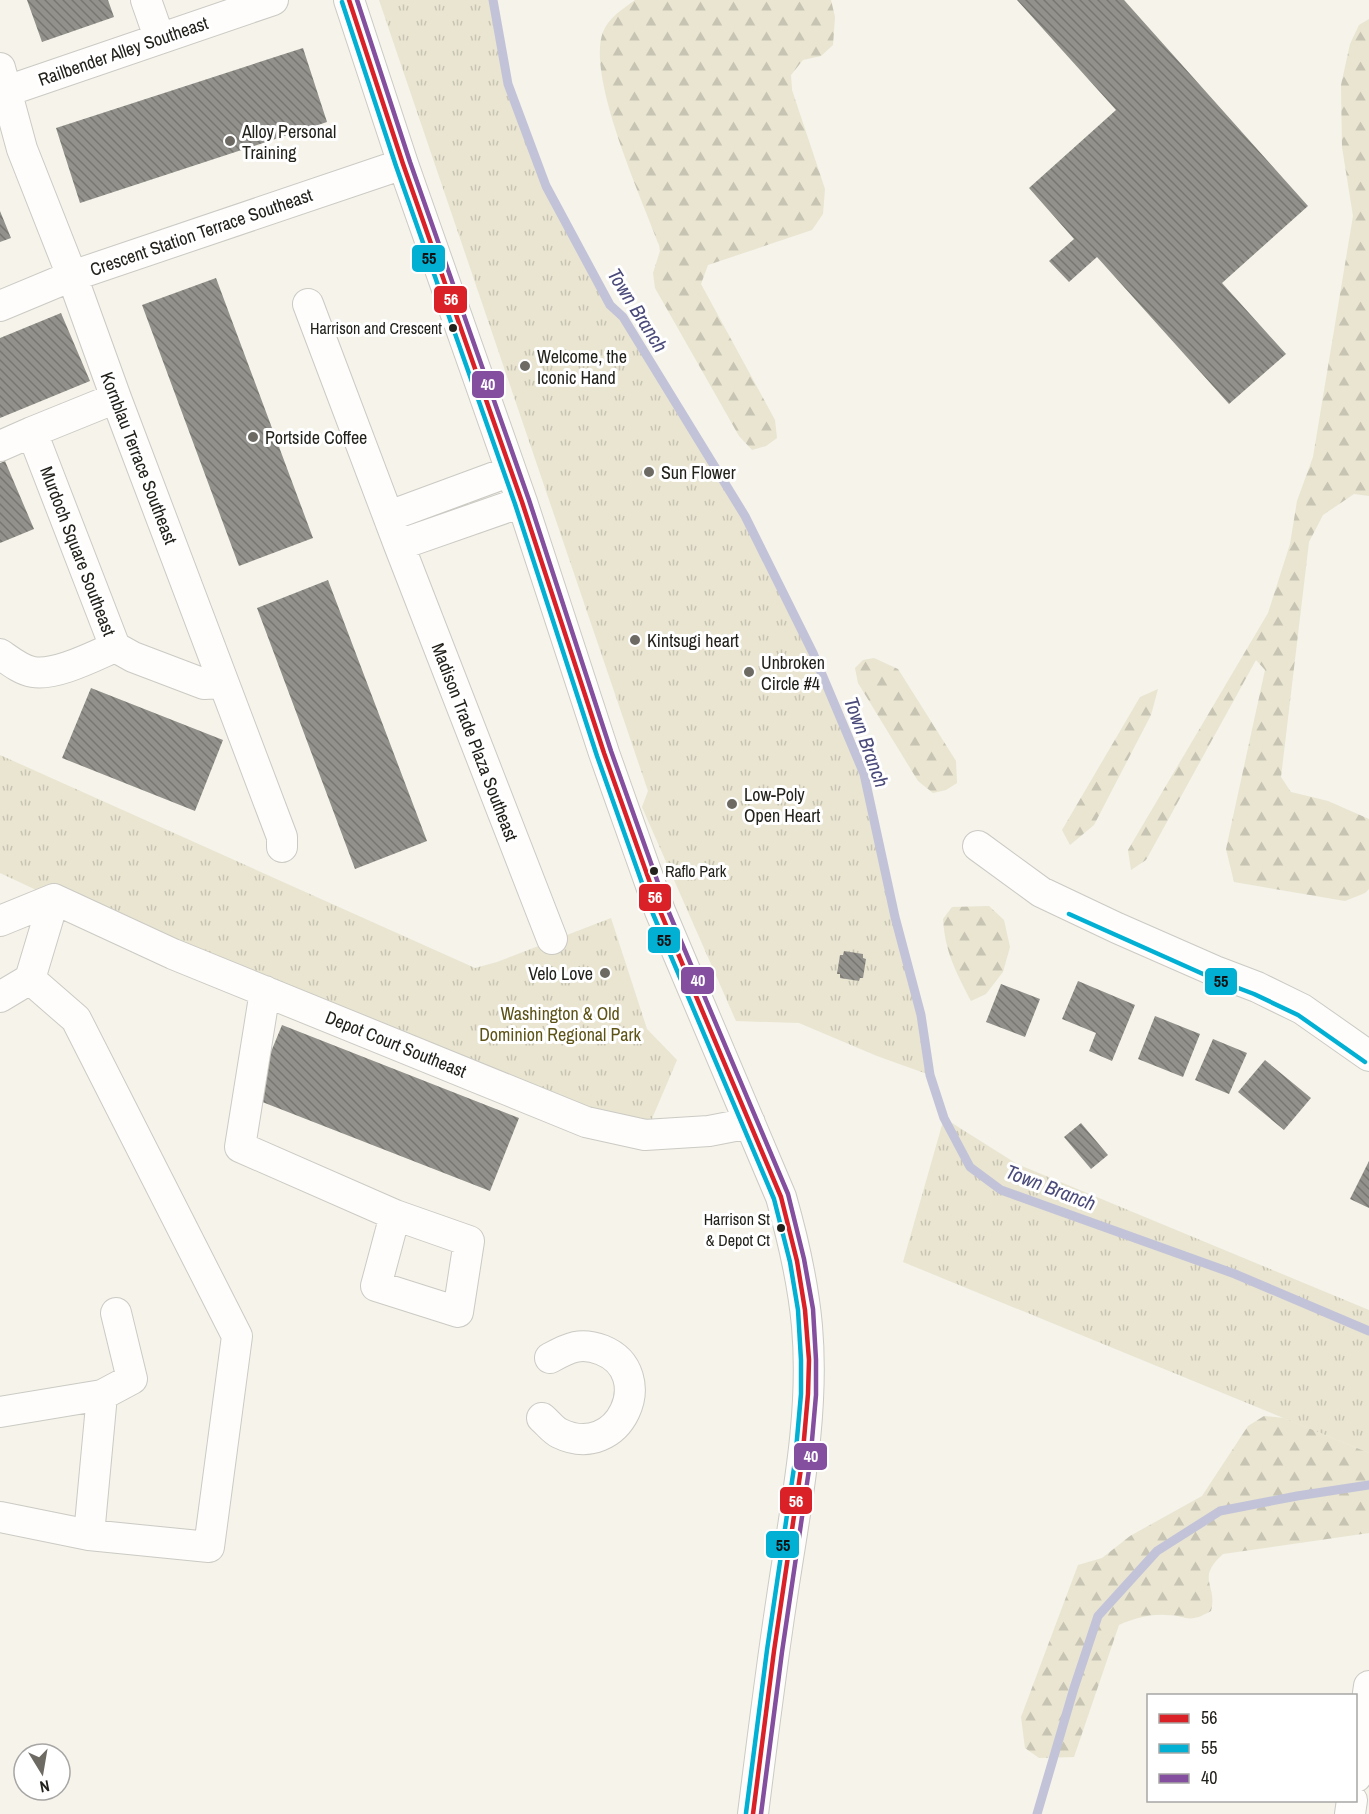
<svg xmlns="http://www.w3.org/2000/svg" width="1369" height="1814" viewBox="0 0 1369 1814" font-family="'Archivo Narrow',sans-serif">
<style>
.grass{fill:url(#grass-tufts)}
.forest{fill:url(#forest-firs)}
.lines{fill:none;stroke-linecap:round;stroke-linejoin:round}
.stream{stroke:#c2c3d8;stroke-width:9}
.building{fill:url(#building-back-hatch)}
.minor-casing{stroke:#cbcac3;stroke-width:32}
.minor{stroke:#fefdfc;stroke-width:30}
.bus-1-casing{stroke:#fff;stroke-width:9}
.bus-2-casing{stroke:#fff;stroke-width:9}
.bus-3-casing{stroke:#fff;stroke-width:9}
.bus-1{stroke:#da2128;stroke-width:4.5}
.bus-2{stroke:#02b0d4;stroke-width:4.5}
.bus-3{stroke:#844f9f;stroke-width:4.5}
.poi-dot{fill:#6c6a63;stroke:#fff;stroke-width:2}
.bus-dot{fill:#22211b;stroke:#fff;stroke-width:2}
.labels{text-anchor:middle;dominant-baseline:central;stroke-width:6;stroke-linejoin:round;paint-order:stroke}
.bus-label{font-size:16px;fill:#22211b;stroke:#fff;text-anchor:end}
.street-label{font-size:18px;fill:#22211b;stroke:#fff}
.poi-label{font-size:18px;fill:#22211b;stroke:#fff;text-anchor:start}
.park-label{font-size:18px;fill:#5d5317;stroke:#fff}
.water-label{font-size:20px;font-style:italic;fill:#4a4a7b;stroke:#fff}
.line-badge{stroke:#fff;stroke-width:2}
.badge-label{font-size:16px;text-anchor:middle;font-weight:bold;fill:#fff}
.pale-badge-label{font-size:16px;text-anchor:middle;font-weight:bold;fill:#111}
</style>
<defs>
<pattern id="grass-tufts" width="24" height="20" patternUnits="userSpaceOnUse" patternTransform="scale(1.5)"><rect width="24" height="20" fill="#e9e5d1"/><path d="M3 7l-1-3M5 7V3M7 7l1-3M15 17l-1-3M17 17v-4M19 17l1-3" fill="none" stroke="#c8c4b3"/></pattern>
<pattern id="forest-firs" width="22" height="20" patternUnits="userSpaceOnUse" patternTransform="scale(1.5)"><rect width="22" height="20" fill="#e9e5d1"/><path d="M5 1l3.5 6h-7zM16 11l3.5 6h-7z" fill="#c8c4b3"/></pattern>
<pattern id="building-back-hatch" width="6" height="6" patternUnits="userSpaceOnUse" patternTransform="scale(1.5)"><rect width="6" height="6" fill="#92918b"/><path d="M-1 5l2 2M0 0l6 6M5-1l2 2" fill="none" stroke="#777671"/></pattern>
</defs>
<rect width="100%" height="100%" fill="#f5f3ea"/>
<path class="grass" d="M379 0H490L508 84 546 186 610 305 623 317 745 516 813 653 864 774 895 917 916 997 930 1075 877 1056 799 1023 736 1021 642 807 648 791Z
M0 755 475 968 497 962 611 918 647 1029 677 1060 645 1135 173 954 0 873Z
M944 1118 1017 1164 1369 1310V1453L903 1262Z"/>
<path class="forest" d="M635 0H831L835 17 833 45 821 56 803 60 791 75 792 90 825 189 823 214 812 230 708 265 701 284 775 420 777 438 766 446 752 450 739 436 655 288 653 273 660 251 659 245C642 199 586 76 603 32 609 17 623 9 635 0Z
M1369 19V496L1354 494 1323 515 1309 542 1281 777 1291 792 1328 801 1369 819V889L1365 893 1345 901 1234 882 1226 849 1265 670 1256 660 1146 860 1131 870 1128 850 1268 613 1290 544 1297 501 1313 457 1353 216 1342 147 1341 85 1350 44 1359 25Z
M874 658 898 669 956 761 957 783 946 790 933 793 918 781 858 683 855 668 863 660Z
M1158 689 1151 715 1094 825 1070 845 1062 830 1140 697Z
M989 906 1004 920 1010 947 1003 972 986 994 971 1001C956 972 945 952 943 919L952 907Z
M1264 1416 1284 1418 1369 1453V1533L1223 1554C1195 1579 1218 1585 1211 1611 1186 1625 1189 1615 1165 1615 1149 1614 1133 1619 1119 1625L1074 1757 1039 1758 1025 1748 1021 1717 1078 1565 1102 1558 1130 1536 1202 1496 1248 1426Z"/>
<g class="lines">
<path class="stream" d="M493 0 508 84 546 186 610 305 623 317 745 516 813 653 864 774 895 917 921 1015 930 1075 944 1118 970 1167 1001 1190 1235 1274 1369 1331
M1037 1814 1074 1688 1098 1616 1157 1551 1220 1511 1297 1496 1369 1485"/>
</g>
<path class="building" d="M27 0H108L114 17 42 42Z
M1017 0H1124L1308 206 1222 283 1286 354 1229 404 1097 257 1069 282 1049 261 1074 239 1029 188 1116 110Z
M303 48 327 122 80 203 56 128Z
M0 211 11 238 0 242Z
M216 278 313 538 239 566 142 305Z
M61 313 90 381 0 418V338Z
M5 461 34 529 0 543V463Z
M328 580 427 841 355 869 257 608Z
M91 688 223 740 195 811 62 758Z
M844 951 863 954V958L866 959 863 978H860L859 981 840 978V974H837L840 955H843Z
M1078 981 1135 1005 1112 1061 1089 1051 1096 1033 1062 1019Z
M1001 984 1040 999 1025 1037 986 1022Z
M1155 1016 1200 1034 1183 1077 1138 1059Z
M282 1025 519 1118 490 1191 252 1098Z
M1213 1039 1247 1053 1229 1094 1195 1080Z
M1265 1060 1311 1098 1284 1130 1238 1092Z
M1081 1123 1108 1155 1091 1169 1064 1137Z
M1369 1161V1208L1350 1199Z"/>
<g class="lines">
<defs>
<path id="minor" d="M146 0 159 37
M349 0 403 164 522 502 604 753 660 911 781 1197C793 1239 803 1282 807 1326 815 1417 795 1508 782 1597 771 1669 762 1742 753 1814
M0 68 22 149 72 276 116 398 282 837V847
M7 91 273 0
M308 304 399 545 552 939
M0 306 72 276 403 164
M116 398 32 432 115 647 133 657 204 684 223 683
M0 446 32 432
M389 516 511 471
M399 545 522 502
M0 654C10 661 21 670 33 672 56 676 94 656 115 647
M978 846 1041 892 1117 928 1215 971 1257 987 1302 1009 1369 1056
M54 899 173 954 586 1122 645 1135 709 1131 750 1123
M0 921 54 899 30 979 0 997
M265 991 240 1147 395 1215 469 1241 458 1312 376 1286 395 1215
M102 1395 132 1379 116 1313
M0 1412 102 1395 89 1535
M542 1418C548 1423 553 1430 559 1433 620 1463 659 1373 602 1350 581 1342 570 1347 550 1358
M0 1517 89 1535 209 1547 237 1336 76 1019 30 979
M1356 1777 1369 1686
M1350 1814 1352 1800"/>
</defs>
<use href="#minor" class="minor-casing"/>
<use href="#minor" class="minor"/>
<defs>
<path id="bus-1" d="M349 0 403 164 522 502 604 753 660 911 781 1197 797 1261 805 1310 809 1360 808 1394 802 1462 774 1651 753 1814"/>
<path id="bus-2" d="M342 2 396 166 515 504 597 756 653 914 774 1199 790 1262 798 1310 801 1360V1394L795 1461 767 1650 746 1813
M1069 914 1212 978 1254 994 1298 1015 1365 1062"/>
<path id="bus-3" d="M357 0 410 162 529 500 611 751 667 908 788 1194 804 1259 813 1309 816 1360V1395L810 1463 782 1652 761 1814"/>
</defs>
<use href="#bus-1" class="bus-1-casing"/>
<use href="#bus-2" class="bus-2-casing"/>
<use href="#bus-3" class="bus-3-casing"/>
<use href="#bus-1" class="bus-1"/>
<use href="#bus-2" class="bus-2"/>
<use href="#bus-3" class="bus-3"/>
</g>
<g class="poi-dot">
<circle cx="230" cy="141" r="6"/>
<circle cx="525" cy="366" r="6"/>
<circle cx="253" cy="437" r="6"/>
<circle cx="649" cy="472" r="6"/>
<circle cx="635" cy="640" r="6"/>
<circle cx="749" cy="672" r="6"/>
<circle cx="732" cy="804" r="6"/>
<circle cx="605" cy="973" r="6"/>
</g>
<g class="bus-dot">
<circle cx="453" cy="328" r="5"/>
<circle cx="654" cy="871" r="5"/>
<circle cx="781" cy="1228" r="5"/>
</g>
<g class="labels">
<g class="bus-label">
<text x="442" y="328">Harrison and Crescent</text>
<text x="665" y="871" text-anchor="start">Raflo Park</text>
<text x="770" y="1219">Harrison St<tspan x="770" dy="21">&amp; Depot Ct</tspan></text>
</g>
<g class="street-label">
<text transform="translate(123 51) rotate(-19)">Railbender Alley Southeast</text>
<text transform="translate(201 232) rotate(-19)">Crescent Station Terrace Southeast</text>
<text transform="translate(139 458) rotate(69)">Kornblau Terrace Southeast</text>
<text transform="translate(78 551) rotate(69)">Murdoch Square Southeast</text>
<text transform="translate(475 742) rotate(69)">Madison Trade Plaza Southeast</text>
<text transform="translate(396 1044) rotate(22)">Depot Court Southeast</text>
</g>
<g class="poi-label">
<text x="242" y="131">Alloy Personal<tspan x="242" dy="21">Training</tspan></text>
<text x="537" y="356">Welcome, the<tspan x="537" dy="21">Iconic Hand</tspan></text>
<text x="265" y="437">Portside Coffee</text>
<text x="661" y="472">Sun Flower</text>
<text x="647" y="640">Kintsugi heart</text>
<text x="761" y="662">Unbroken<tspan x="761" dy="21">Circle #4</tspan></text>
<text x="744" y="794">Low-Poly<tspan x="744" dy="21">Open Heart</tspan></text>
<text x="593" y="973" text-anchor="end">Velo Love</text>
</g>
<g class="park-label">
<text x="560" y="1013">Washington &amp; Old<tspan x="560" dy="21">Dominion Regional Park</tspan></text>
</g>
<g class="water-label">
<text transform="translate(638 310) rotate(58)">Town Branch</text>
<text transform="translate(867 742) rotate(70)">Town Branch</text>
<text transform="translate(1051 1187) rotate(21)">Town Branch</text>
</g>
</g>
<g class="line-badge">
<rect x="411" y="244" width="35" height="29" rx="6" fill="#02b0d4"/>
<rect x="433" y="285" width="35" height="29" rx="6" fill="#da2128"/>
<rect x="471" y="370" width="34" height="29" rx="6" fill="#844f9f"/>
<rect x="638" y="883" width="34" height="29" rx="6" fill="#da2128"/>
<rect x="647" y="926" width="34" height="28" rx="6" fill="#02b0d4"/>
<rect x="680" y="966" width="35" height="29" rx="6" fill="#844f9f"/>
<rect x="1204" y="967" width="34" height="29" rx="6" fill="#02b0d4"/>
<rect x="793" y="1442" width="35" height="29" rx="6" fill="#844f9f"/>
<rect x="779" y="1486" width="34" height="29" rx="6" fill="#da2128"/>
<rect x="765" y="1530" width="35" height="29" rx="6" fill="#02b0d4"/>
</g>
<g class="badge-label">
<text x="451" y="305">56</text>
<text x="488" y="390">40</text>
<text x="655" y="903">56</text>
<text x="698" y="986">40</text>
<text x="811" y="1462">40</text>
<text x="796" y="1507">56</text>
</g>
<g class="pale-badge-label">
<text x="429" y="264">55</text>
<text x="664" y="946">55</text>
<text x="1221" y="987">55</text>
<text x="783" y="1551">55</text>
</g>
<rect x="1147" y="1694" width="210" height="108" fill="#ffffff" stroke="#a7a6a4" stroke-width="1.5"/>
<rect x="1159" y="1714" width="30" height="9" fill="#da2128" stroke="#a7a6a4" stroke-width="1.5"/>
<text x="1201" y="1724" font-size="18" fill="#22211b">56</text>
<rect x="1159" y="1744" width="30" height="9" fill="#02b0d4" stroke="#a7a6a4" stroke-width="1.5"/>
<text x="1201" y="1754" font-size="18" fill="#22211b">55</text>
<rect x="1159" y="1774" width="30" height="9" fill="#844f9f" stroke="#a7a6a4" stroke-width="1.5"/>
<text x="1201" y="1784" font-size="18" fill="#22211b">40</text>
<g transform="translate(42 1772) rotate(169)"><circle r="28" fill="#ffffff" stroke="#a7a6a4" stroke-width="1.5"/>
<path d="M0-4.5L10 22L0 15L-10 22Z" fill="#6c6a63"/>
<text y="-9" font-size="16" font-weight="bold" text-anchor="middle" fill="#22211b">N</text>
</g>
</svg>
